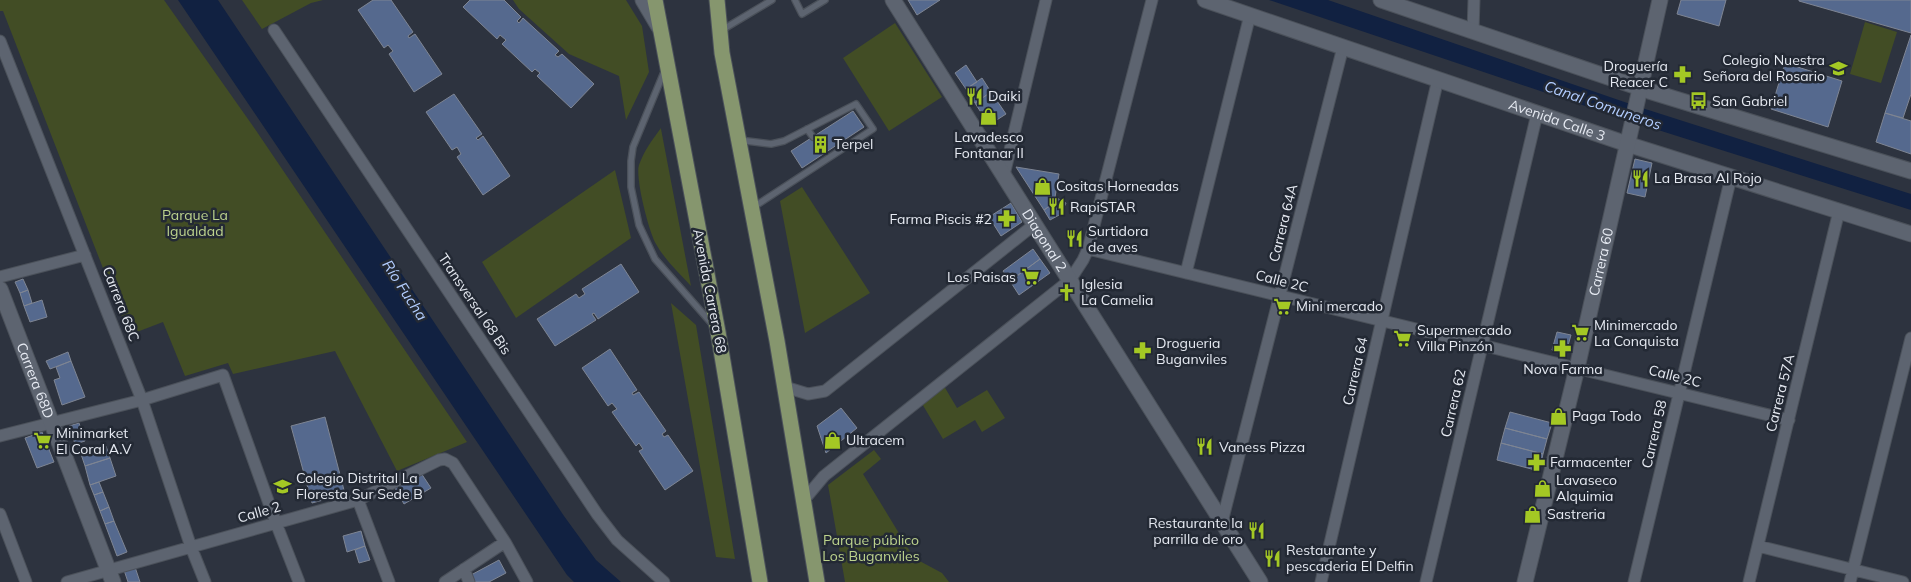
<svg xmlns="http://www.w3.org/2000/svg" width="1911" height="582" viewBox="0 0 1911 582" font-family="Mulish,sans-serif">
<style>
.green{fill:#424d25}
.water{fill:#112141}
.building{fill:#55698e;stroke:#7e8593}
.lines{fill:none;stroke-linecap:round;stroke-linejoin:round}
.lane-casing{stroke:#4b515a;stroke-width:8}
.street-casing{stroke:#4b515a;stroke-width:13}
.secondary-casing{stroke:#4b515a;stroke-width:17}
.primary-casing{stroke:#4b515a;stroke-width:17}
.lane{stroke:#5d6470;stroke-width:5.5}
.street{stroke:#5d6470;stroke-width:11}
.secondary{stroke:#5d6470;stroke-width:15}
.primary{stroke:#86966e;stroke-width:15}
.labels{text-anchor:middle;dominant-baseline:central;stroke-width:5;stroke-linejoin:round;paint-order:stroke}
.poi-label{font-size:14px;fill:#e6eaf2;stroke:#232934;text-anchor:start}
.street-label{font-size:14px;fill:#e6eaf2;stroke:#232934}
.park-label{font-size:14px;fill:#bdd38d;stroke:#232934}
.water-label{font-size:15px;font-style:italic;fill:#b2cdff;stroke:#232934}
</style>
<rect width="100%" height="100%" fill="#2d333f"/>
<path class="green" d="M0 0H164L255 129 467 442 397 471 335 351 233 374 228 363 185 376 163 322 129 335 3 11H0Z
M242 0H323L311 3 262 29Z
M513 0H626L642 26 649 72 626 120 619 76 569 54 519 9Z
M1865 22 1897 32 1881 83 1850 74Z
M895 23 942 97 889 131 843 58Z
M661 128V129L691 286C679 273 665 260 656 244 649 232 635 178 639 165 644 151 652 140 661 128Z
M615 170 631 238 516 318 482 262Z
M802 187 870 293 805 333 780 201Z
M671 303 696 325 735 559 716 557Z
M941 381 957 408 987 390 1005 418 982 432 975 420 943 439 918 397Z
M874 450 881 459 863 474 914 558 942 573 949 582H845L828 485Z"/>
<path class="water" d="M178 0H218L564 516 596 560 621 582H574L567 575Z
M1269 0H1328L1639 107 1911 194V210L1636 123Z"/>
<path class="building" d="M373 0H391L413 32 408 36 409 38 415 34 442 74 414 92 389 54 393 51 388 45 384 48 358 10Z
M470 0H504L521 17 517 21 519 23 523 18 559 51 555 55 558 57 562 54 594 84 571 108 537 76 540 73 535 69 532 72 502 44 506 40 500 35 497 39 463 7Z
M908 0H940L917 15Z
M1681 0H1726L1719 26 1677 14Z
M1799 0H1911V33L1799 1Z
M1911 35V94L1903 118 1885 113Z
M1785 63 1842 81 1828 127 1771 109Z
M966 65 977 82 966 89 955 73Z
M982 78 991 92 975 103 966 89Z
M991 92 1006 114 989 125 975 103Z
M454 94 482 134 476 138 478 140 483 136 510 176 483 195 457 157 461 154 457 147 452 150 426 112Z
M853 111 864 127 802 168 791 151Z
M1885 113 1911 121V154L1876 142Z
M1635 159 1652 163 1645 197 1627 193Z
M1016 167 1059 174 1055 197 1051 205 1044 210Z
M1055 197 1066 203 1061 214 1050 220 1044 210 1051 205Z
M1011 203 1022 222 1001 236 989 217Z
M1033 249 1040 259 1010 281 1003 271Z
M1040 259 1050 273 1019 295 1010 281Z
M621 264 639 292 598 319 594 313 592 314 596 320 555 346 537 319 576 294 579 298 585 294 582 289Z
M23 279 28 290 20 293 15 282Z
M28 290 32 303 24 306 20 293Z
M42 300 47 317 30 322 24 306Z
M1557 332 1571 335 1567 349 1563 353 1552 350Z
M610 349 637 390 632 393 633 395 639 392 666 431 662 434 664 437 668 435 693 471 665 490 639 451 643 449 639 443 636 446 612 412 617 409 612 403 608 406 582 368Z
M68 352 71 361 50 369 46 361Z
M71 361 85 397 62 405 54 380 60 378 56 367Z
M841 408 857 428 826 453 817 426Z
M1510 412 1552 423 1547 439 1505 428Z
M325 417 345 494 312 503 291 426Z
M79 423 85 441 75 444 69 426Z
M1505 428 1547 439 1543 454 1501 443Z
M42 432 54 462 37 468 25 438Z
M1501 443 1543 454 1539 471 1497 460Z
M106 446 110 458 85 466 81 454Z
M110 458 116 476 90 485 85 466Z
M421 473 431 488 404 504 395 488Z
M99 482 103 492 94 495 90 485Z
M103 492 109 507 100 511 94 495Z
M109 507 114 521 105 524 100 511Z
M114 521 127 552 117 556 105 524Z
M361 531 365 546 347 552 343 536Z
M365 546 370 560 359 563 355 550Z
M499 560 506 573 489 582H475L471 575Z
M135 567 140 582H128L124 570Z"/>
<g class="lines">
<defs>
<path id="lane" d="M795 0 802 14 825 0
M722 30 772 0
M664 72 633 147 631 161V187L639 225 655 259 713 325
M807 129 813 137
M739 140 771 144 784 141 856 104 873 129 752 208"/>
<path id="street" d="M274 30 597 514 617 540 664 582
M1473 31 1474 0
M0 41 142 400 191 547 205 582
M1004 175 1046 0
M1088 249 1789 420
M1186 273 1250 15
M0 277 85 255
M785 387 808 394 825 391 1035 224
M0 436 142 400 223 375 276 523 299 582
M358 500 389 582
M803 501 824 476 1070 280 1083 260 1088 249 1152 0
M0 514 26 582
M1222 522 1343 47
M1758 546 1903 582
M464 569 469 582
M67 582 358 500 439 460 445 459 453 463 505 542 527 582
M445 582 505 542
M1321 582 1438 79
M1426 582 1537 114
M1634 582 1731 177
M1749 582 1839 211
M1850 582 1911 338"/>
<g id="secondary">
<path d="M643 0 659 27"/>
<path id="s1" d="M893 0 1260 582"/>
<path id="s2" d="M1205 0 1627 144 1911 234"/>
<path d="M1381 0 1649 91 1911 171"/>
<path id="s3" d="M0 289 113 582"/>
<path id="s4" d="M1525 582 1577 368 1660 0"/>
</g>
<path id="primary" d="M655 0 718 332 760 582
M717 0 722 53 777 341 817 582"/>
</defs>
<use href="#lane" class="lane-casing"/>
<use href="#street" class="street-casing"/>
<use href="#secondary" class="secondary-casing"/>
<use href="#primary" class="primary-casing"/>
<use href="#lane" class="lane"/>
<use href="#street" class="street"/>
<use href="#secondary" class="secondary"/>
<use href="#primary" class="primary"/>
</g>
<defs>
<symbol id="school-bare" viewBox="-9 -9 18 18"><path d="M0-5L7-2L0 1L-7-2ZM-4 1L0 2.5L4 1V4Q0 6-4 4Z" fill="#a4c824" stroke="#232934" stroke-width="2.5" paint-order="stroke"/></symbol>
<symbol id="pharmacy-bare" viewBox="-9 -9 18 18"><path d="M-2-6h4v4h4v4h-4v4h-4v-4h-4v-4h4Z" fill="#a4c824" stroke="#232934" stroke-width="2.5" paint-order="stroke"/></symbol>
<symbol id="restaurant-bare" viewBox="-9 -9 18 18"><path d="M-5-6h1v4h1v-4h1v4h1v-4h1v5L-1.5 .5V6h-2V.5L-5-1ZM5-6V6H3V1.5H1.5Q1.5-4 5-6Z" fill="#a4c824" stroke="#232934" stroke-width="2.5" paint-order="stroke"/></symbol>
<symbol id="bus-bare" viewBox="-9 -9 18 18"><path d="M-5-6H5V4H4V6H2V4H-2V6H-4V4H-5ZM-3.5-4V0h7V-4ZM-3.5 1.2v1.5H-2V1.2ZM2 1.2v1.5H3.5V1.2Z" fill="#a4c824" stroke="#232934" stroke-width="2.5" paint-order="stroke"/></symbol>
<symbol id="shop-bare" viewBox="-9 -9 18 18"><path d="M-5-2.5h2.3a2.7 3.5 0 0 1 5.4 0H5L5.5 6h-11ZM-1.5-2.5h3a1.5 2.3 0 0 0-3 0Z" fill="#a4c824" stroke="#232934" stroke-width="2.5" paint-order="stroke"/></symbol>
<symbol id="building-bare" viewBox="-9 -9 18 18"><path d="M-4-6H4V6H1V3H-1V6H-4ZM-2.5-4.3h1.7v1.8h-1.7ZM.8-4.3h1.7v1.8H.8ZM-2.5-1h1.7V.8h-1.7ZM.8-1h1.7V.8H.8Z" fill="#a4c824" stroke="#232934" stroke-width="2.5" paint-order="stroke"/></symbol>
<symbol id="supermarket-bare" viewBox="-9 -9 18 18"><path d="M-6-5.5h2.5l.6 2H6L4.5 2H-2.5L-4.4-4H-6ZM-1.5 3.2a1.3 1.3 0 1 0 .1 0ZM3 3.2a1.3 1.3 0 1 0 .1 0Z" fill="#a4c824" stroke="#232934" stroke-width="2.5" paint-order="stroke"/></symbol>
<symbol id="church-bare" viewBox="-9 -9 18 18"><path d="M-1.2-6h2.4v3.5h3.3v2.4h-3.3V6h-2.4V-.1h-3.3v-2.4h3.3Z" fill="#a4c824" stroke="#232934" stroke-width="2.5" paint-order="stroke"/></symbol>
</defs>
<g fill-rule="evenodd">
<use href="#school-bare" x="1826" y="56" width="25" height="25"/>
<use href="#pharmacy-bare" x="1670" y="62" width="25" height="25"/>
<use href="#restaurant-bare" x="962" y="84" width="25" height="25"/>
<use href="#bus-bare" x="1686" y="88" width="25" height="25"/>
<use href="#shop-bare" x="976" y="104" width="25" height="25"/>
<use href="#building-bare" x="808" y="132" width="25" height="25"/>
<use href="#restaurant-bare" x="1628" y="166" width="25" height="25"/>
<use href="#shop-bare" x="1030" y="174" width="25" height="25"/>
<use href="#restaurant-bare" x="1044" y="194" width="25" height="25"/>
<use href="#pharmacy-bare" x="994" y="206" width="25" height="25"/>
<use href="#restaurant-bare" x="1062" y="226" width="25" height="25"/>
<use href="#supermarket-bare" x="1018" y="264" width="25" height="25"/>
<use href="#church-bare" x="1054" y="280" width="25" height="25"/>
<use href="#supermarket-bare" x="1270" y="294" width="25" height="25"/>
<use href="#supermarket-bare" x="1568" y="320" width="25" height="25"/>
<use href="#supermarket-bare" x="1390" y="326" width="25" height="25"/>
<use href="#pharmacy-bare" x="1550" y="336" width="25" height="25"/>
<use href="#pharmacy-bare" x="1130" y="338" width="25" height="25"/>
<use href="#shop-bare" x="1546" y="404" width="25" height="25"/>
<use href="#shop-bare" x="820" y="428" width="25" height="25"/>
<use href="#supermarket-bare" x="30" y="428" width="25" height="25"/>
<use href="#restaurant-bare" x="1192" y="434" width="25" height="25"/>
<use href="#pharmacy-bare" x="1524" y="450" width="25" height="25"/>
<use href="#school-bare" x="270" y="474" width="25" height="25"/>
<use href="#shop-bare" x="1530" y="476" width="25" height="25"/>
<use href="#shop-bare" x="1520" y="502" width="25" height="25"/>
<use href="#restaurant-bare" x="1244" y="518" width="25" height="25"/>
<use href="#restaurant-bare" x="1260" y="546" width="25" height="25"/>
</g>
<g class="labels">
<g class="poi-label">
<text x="1825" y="60" text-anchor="end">Colegio Nuestra<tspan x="1825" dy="16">Señora del Rosario</tspan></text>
<text x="1668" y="66" text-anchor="end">Droguería<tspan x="1668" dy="16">Reacer C</tspan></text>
<text x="988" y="96">Daiki</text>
<text x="1712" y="101">San Gabriel</text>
<text x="989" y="137" text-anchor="middle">Lavadesco<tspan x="989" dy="16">Fontanar II</tspan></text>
<text x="834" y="144">Terpel</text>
<text x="1654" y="178">La Brasa Al Rojo</text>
<text x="1056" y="186">Cositas Horneadas</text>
<text x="1070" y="207">RapiSTAR</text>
<text x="992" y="219" text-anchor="end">Farma Piscis #2</text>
<text x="1088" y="231">Surtidora<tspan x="1088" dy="16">de aves</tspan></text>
<text x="1016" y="277" text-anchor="end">Los Paisas</text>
<text x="1081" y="284">Iglesia<tspan x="1081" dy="16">La Camelia</tspan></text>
<text x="1296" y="306">Mini mercado</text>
<text x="1594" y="325">Minimercado<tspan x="1594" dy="16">La Conquista</tspan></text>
<text x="1417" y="330">Supermercado<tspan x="1417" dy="16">Villa Pinzón</tspan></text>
<text x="1156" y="343">Drogueria<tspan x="1156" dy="16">Buganviles</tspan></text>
<text x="1563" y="369" text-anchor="middle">Nova Farma</text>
<text x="1572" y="416">Paga Todo</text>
<text x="56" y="433">Minimarket<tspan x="56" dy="16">El Coral A.V</tspan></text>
<text x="846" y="440">Ultracem</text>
<text x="1219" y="447">Vaness Pizza</text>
<text x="1550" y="462">Farmacenter</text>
<text x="296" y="478">Colegio Distrital La<tspan x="296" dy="16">Floresta Sur Sede B</tspan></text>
<text x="1556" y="480">Lavaseco<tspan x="1556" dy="16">Alquimia</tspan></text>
<text x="1547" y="514">Sastreria</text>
<text x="1243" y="523" text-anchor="end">Restaurante la<tspan x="1243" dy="16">parrilla de oro</tspan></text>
<text x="1286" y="550">Restaurante y<tspan x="1286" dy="16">pescaderia El Delfin</tspan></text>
</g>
<g class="street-label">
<text stroke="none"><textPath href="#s2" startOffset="372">Avenida Calle 3</textPath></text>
<text transform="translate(1283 223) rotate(-76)">Carrera 64A</text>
<text stroke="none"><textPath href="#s1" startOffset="284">Diagonal 2</textPath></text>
<text stroke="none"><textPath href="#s4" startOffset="329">Carrera 60</textPath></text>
<text transform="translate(1282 281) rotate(14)">Calle 2C</text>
<text transform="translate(710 291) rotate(79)">Avenida Carrera 68</text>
<text transform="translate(121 304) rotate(69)">Carrera 68C</text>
<text transform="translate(475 304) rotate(56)">Transversal 68 Bis</text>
<text transform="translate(1355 371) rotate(-77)">Carrera 64</text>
<text transform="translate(1675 376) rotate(14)">Calle 2C</text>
<text stroke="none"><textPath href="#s3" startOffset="98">Carrera 68D</textPath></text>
<text transform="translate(1780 393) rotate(-76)">Carrera 57A</text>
<text transform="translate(1453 403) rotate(-77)">Carrera 62</text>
<text transform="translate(1654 434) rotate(-77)">Carrera 58</text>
<text transform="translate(259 512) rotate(-16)">Calle 2</text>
</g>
<g class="park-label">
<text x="195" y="215">Parque La<tspan x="195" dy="16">Igualdad</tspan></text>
<text x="871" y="540">Parque público<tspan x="871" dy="16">Los Buganviles</tspan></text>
</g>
<g class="water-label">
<text transform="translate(1603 105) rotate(19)">Canal Comuneros</text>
<text transform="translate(405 290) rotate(57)">Río Fucha</text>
</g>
</g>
</svg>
